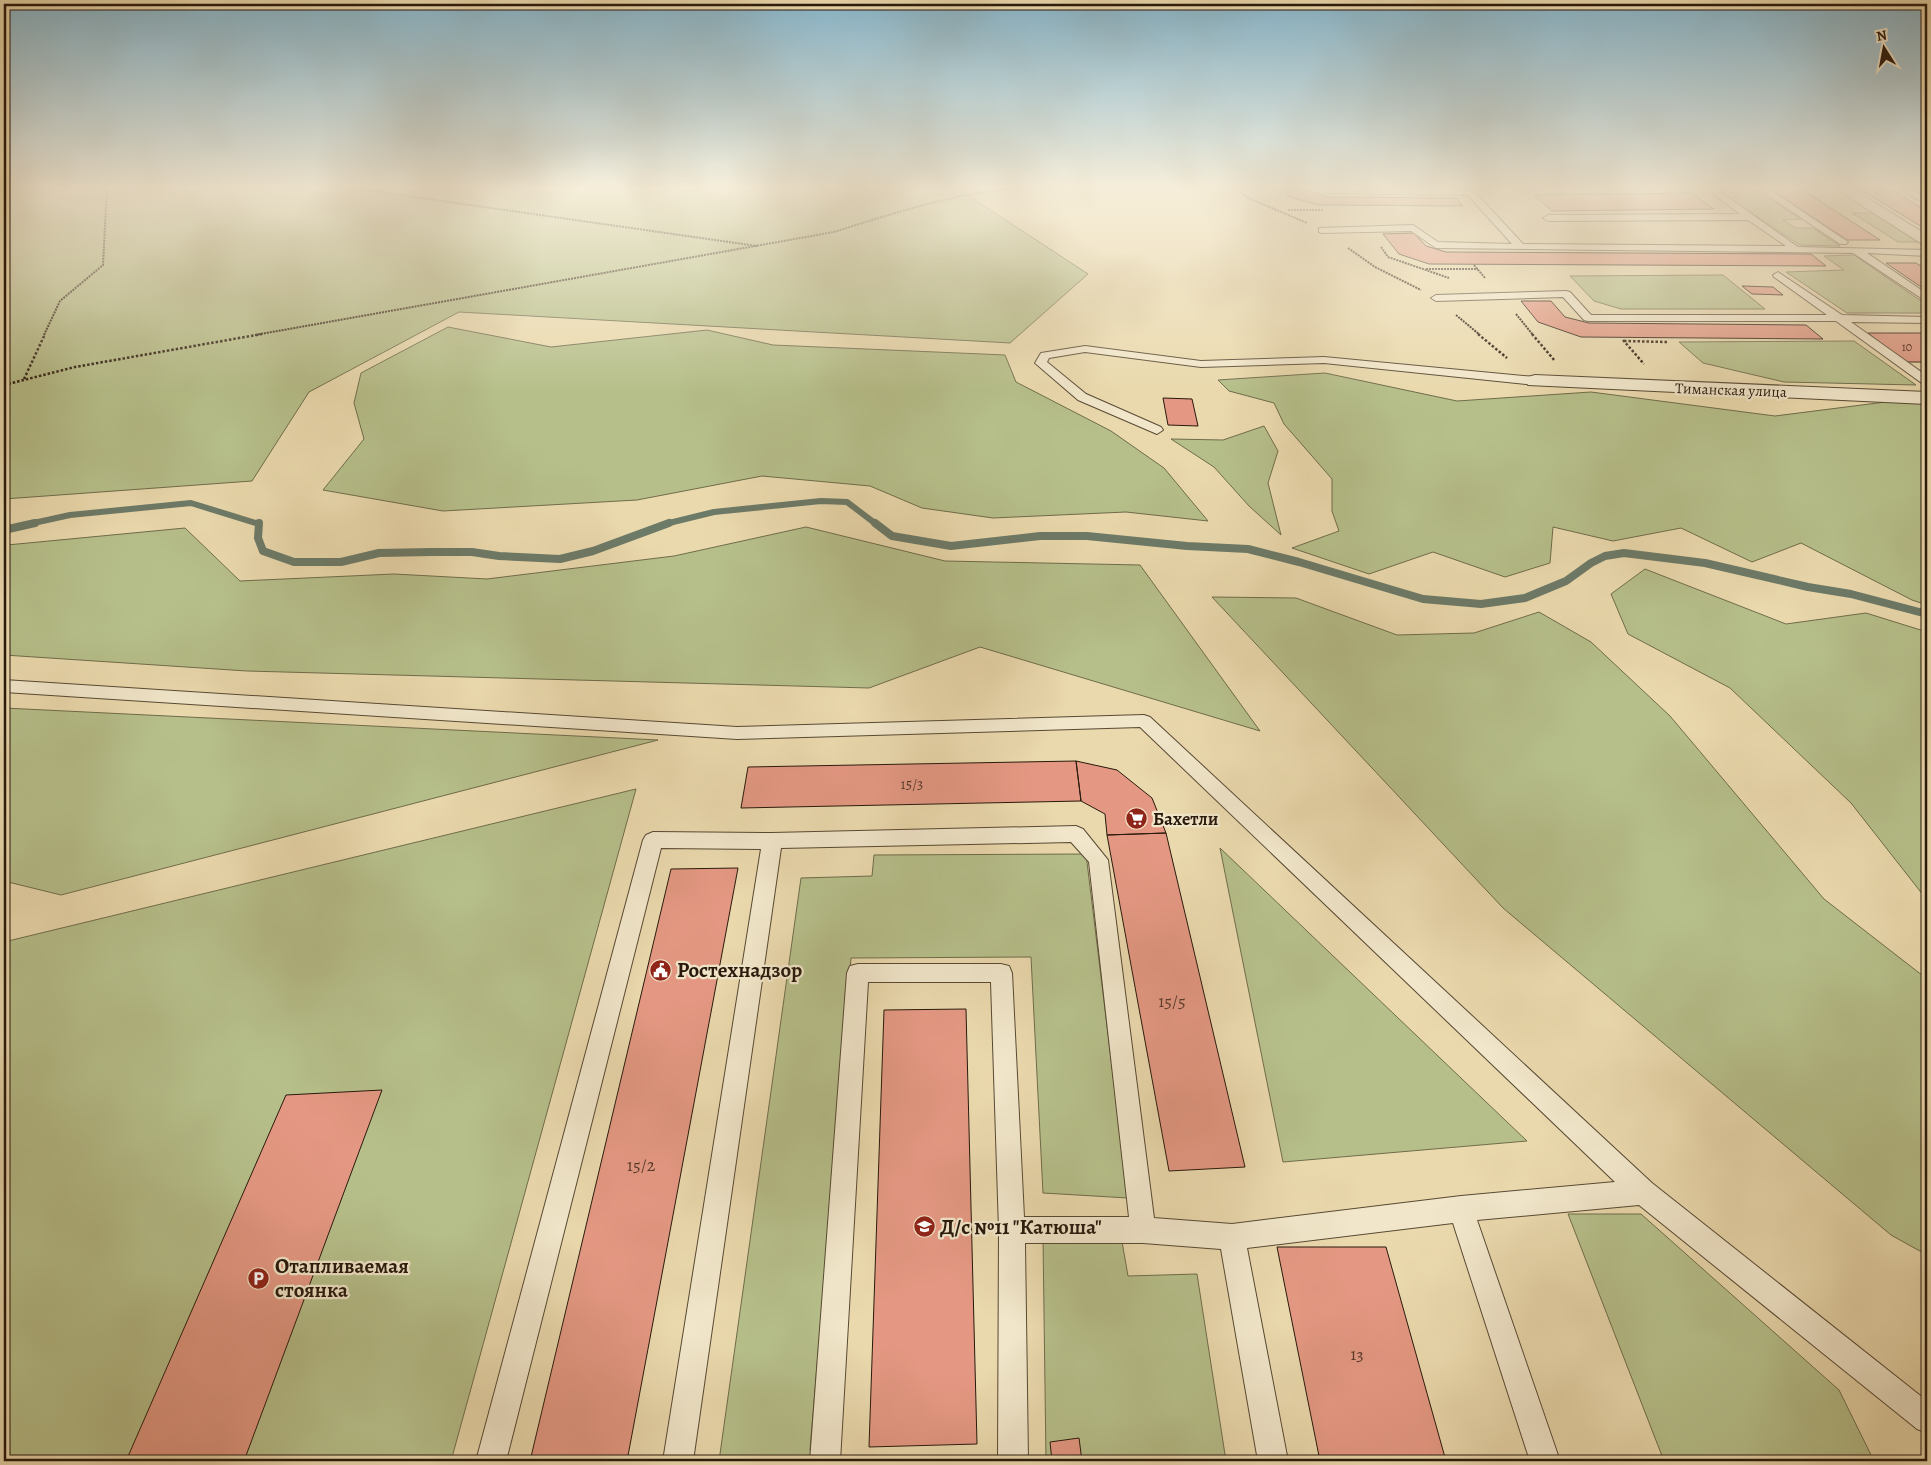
<svg xmlns="http://www.w3.org/2000/svg" width="1931" height="1465" viewBox="0 0 1931 1465" font-family="Alegreya,serif">
<style>
.green{fill:#b6bf8a;stroke:#6f6c4b}
.lines{fill:none;stroke-linecap:round;stroke-linejoin:round}
.stream-far1{stroke:#6c7a68;stroke-width:6}
.stream{stroke:#6c7a68;stroke-width:8}
.building{fill:#e49883;stroke:#28190c}
.service-casing{stroke:#584934;stroke-width:2}
.minor-casing{stroke:#584934;stroke-width:2}
.tertiary-casing{stroke:#584934;stroke-width:2}
.path-far1{stroke:#28190c;stroke-width:2;stroke-dasharray:2 1;stroke-linecap:butt}
.path{stroke:#28190c;stroke-width:2.5;stroke-dasharray:2.5 2;stroke-linecap:butt}
.service{fill:#f1e6ca;fill-rule:evenodd}
.minor{fill:#f1e6ca;fill-rule:evenodd}
.tertiary{fill:#f1e6ca;fill-rule:evenodd}
.labels{text-anchor:middle;dominant-baseline:central;stroke-width:4.5;stroke-linejoin:round;paint-order:stroke}
.far-number-label{font-size:12px;fill:#57392a}
.far-street-label{font-size:15px;fill:#28190c;stroke:#f1e6ca}
.number-label{font-size:15px;fill:#57392a}
.poi-label{font-size:18px;font-weight:bold;fill:#28190c;stroke:#f1e6ca;text-anchor:start}
.near-number-label{font-size:18px;fill:#57392a}
.near-poi-label{font-size:21px;font-weight:bold;fill:#28190c;stroke:#f1e6ca;text-anchor:start}
</style>
<rect width="100%" height="100%" fill="#ead9ad"/>
<filter id="stains"><feTurbulence type="fractalNoise" baseFrequency=".004" numOctaves="4"/><feColorMatrix values="0 0 0 0 .2 0 0 0 0 .09 0 0 0 0 .02 0 0 0 .5 -.17"/></filter>
<radialGradient id="worn" r=".72"><stop offset=".6" stop-color="#630" stop-opacity="0"/><stop offset="1" stop-color="#630" stop-opacity=".3"/></radialGradient>
<path class="green" d="M4 186H959L960 190 1088 274 1010 343 459 312 309 392 252 481 4 499Z
M1721 186H1749L1801 219 1783 220 1796 228H1813L1840 246 1800 245 1729 198 1736 196Z
M1852 213H1877L1925 242H1898Z
M1854 255 1927 305V313H1847L1786 272 1844 270 1824 256Z
M1723 275 1765 309H1621L1594 301 1570 276Z
M448 327 551 347 707 330 773 345 1005 355 1016 382 1111 431 1164 468 1208 521 1126 512 993 518 922 508 870 486 762 476 637 500 443 511 323 490 364 439 354 403 361 373Z
M1854 341 1916 385 1784 382 1703 363 1679 342Z
M1325 373 1457 401 1591 392 1775 416 1925 397 1927 400V605L1912 600 1801 543 1752 562 1681 528 1613 541 1553 527 1550 563 1505 577 1433 552 1369 574 1292 548 1339 531 1332 511V479L1284 424 1274 403 1229 391 1218 380Z
M1264 426 1278 451 1268 483 1281 535 1249 506 1214 467 1171 439 1223 440Z
M806 527 945 561 1140 565 1260 731 980 647 869 688 247 671 4 655V546L7 545 185 528 240 581 394 574 487 579 674 556Z
M1645 569 1786 624 1866 613 1927 632V900L1851 803 1730 688 1628 634 1611 594Z
M1212 597 1296 598 1397 635 1474 633 1539 612 1591 642 1670 716 1824 899 1927 979V1255L1891 1235 1503 908Z
M4 708 658 740 61 895 4 881Z
M636 789 451 1461H4V942Z
M1220 848 1527 1141 1283 1162Z
M1086 854 1128 1198 1043 1193 1031 957 851 958 810 1450 817 1461H719L801 878 872 876 874 855Z
M1568 1214H1641L1839 1390 1874 1461H1664Z
M1121 1236 1128 1276 1197 1274 1226 1461H1046L1043 1237Z"/>
<g class="lines">
<path class="stream-far1" d="M29 524 70 515 191 503 259 524
M665 524 714 512 821 501 847 502 876 524"/>
<path class="stream" d="M259 523 258 538 263 551 294 562H341L379 553 431 552H472L499 556 560 559 593 551 669 523
M875 523 892 536 951 546 1040 536H1087L1187 546 1248 549 1299 562 1423 599 1481 604 1525 598 1566 581 1591 563 1605 556 1624 553 1705 563 1808 587 1851 594 1927 614
M4 530 35 523"/>
</g>
<path class="building" d="M1282 186H1308L1311 192 1329 197 1456 198 1463 206 1318 205 1287 196Z
M1766 186H1797L1880 240H1847Z
M1855 186H1885L1927 211V230Z
M1691 193 1714 209 1552 211 1534 195Z
M1414 233 1426 246 1446 252 1811 254 1826 266 1429 264 1399 254 1383 234Z
M1886 263H1916L1927 270V291Z
M1742 286 1773 287 1783 295 1752 294Z
M1521 301H1551L1565 317 1589 323 1806 325 1823 339 1581 337 1538 322Z
M1868 333H1927V362H1905Z
M1163 398 1192 399 1198 426 1168 425Z
M1076 761 1081 801 741 808 748 767Z
M1076 761 1117 770 1152 798 1166 833 1107 835 1105 814 1081 801Z
M1166 833 1245 1167 1169 1171 1107 835Z
M738 868 627 1461H530L671 869Z
M966 1009 977 1444 869 1447 884 1010Z
M382 1090 244 1461H126L286 1095Z
M1277 1247H1386L1446 1461H1320Z
M1079 1438 1082 1461H1052L1050 1442Z"/>
<g class="lines">
<defs>
<path id="service" d="M1320 186 1473 190 1523 244 1786 246 1748 220 1548 221 1543 218 1548 215 1740 214 1705 188 1712 186 1798 247 1927 250V256L1867 253 1927 294V302L1853 253 1436 248 1411 231 1322 233 1319 232V228L1413 225 1438 242 1512 244 1468 195 1326 193 1323 192Z
M1754 186H1764L1848 242 1846 244H1840Z
M1895 186H1905L1927 198V205Z
M1778 272 1842 315 1927 317V323L1851 322 1927 376V384H1923L1836 321H1588L1584 320 1563 297 1436 301 1431 298 1436 295 1566 291 1570 292 1591 315H1827L1774 277 1773 275Z
M1085 346 1201 361 1324 357 1535 377 1541 381 1535 385 1324 363 1201 367 1085 352 1049 358 1047 362 1086 394 1161 427 1163 430 1157 434 1078 400 1035 363 1041 353Z
M4 680 737 727 1144 715 1150 717 1652 1183 1927 1401V1433L1917 1429 1639 1205 1477 1220 1560 1461H1530L1453 1223 1247 1248 1288 1461H1258L1221 1249 1143 1243H1025L1028 1461H998L999 1230 991 982H868L840 1461H810L847 973 850 966 858 964H1001L1009 966 1012 973 1024 1217H1129L1089 862 1071 842 781 848 693 1461H663L761 849 661 848 506 1461H476L643 840 646 835 653 832 772 833 1076 826 1083 829 1108 860 1154 1218 1232 1224 1461 1196 1615 1182 1140 727 737 739 4 692Z"/>
<path id="minor" d="M1535 375 1927 392V404L1528 385 1526 381 1528 377Z"/>
<path id="tertiary" d="M1831 186H1848L1927 235V245L1922 244Z"/>
</defs>
<use href="#service" class="service-casing"/>
<use href="#minor" class="minor-casing"/>
<use href="#tertiary" class="tertiary-casing"/>
<path class="path-far1" d="M337 186 757 246
M1236 187 1246 197 1307 223
M1288 210H1324
M1381 247 1388 257 1449 278
M1348 248 1375 267 1421 290
M1474 265 1485 278
M1426 269H1478
M1516 314 1533 335
M1456 315 1480 335
M44 335 60 301 103 265 107 186
M255 335 834 232C894 213 952 194 1015 188L1236 187"/>
<path class="path" d="M1478 334 1507 358
M1532 334 1555 361
M1623 340 1644 364
M1624 341 1667 342
M24 379 45 334
M4 385 75 367 262 334"/>
<use href="#service" class="service"/>
<use href="#minor" class="minor"/>
<use href="#tertiary" class="tertiary"/>
</g>
<linearGradient id="sky" x2="0" y2="1"><stop stop-color="#88b7cd"/><stop offset="0.48" stop-color="#f6eeda"/><stop offset="1" stop-color="#f6eeda" stop-opacity="0"/></linearGradient>
<rect width="1931" height="391" fill="url(#sky)"/>
<defs>
<symbol id="supermarket-disc" viewBox="-11 -11 22 22"><circle r="9.5" fill="#8f2418" stroke="#f1e6ca"/><path d="M-6-5.5h2.5l.6 2H6L4.5 2H-2.5L-4.4-4H-6ZM-1.5 3.2a1.3 1.3 0 1 0 .1 0ZM3 3.2a1.3 1.3 0 1 0 .1 0Z" fill="#fff"/></symbol>
<symbol id="civic-disc" viewBox="-11 -11 22 22"><circle r="9.5" fill="#8f2418" stroke="#f1e6ca"/><path d="M-.6-6.5H3V-4.5H.6V-3L4-1V1h2V6H-6V1h2V-1L-.6-3ZM-1.2 2.5V6h2.4V2.5Z" fill="#fff"/></symbol>
<symbol id="school-disc" viewBox="-11 -11 22 22"><circle r="9.5" fill="#8f2418" stroke="#f1e6ca"/><path d="M0-5L7-2L0 1L-7-2ZM-4 1L0 2.5L4 1V4Q0 6-4 4Z" fill="#fff"/></symbol>
<symbol id="parking-disc" viewBox="-11 -11 22 22"><circle r="9.5" fill="#8f2418" stroke="#f1e6ca"/><path d="M-3.5-5.5H1a3.5 3.5 0 0 1 0 7H-1V5.5H-3.5ZM-1-3.4V-.6H.8a1.4 1.4 0 0 0 0-2.8Z" fill="#fff"/></symbol>
</defs>
<g fill-rule="evenodd">
<use href="#supermarket-disc" x="1124" y="806" width="25" height="25"/>
<use href="#civic-disc" x="648" y="958" width="25" height="25"/>
<use href="#school-disc" x="912" y="1214" width="25" height="25"/>
<use href="#parking-disc" x="246" y="1266" width="25" height="25"/>
</g>
<g class="labels">
<g class="far-number-label">
<text x="1907" y="347">10</text>
</g>
<g class="far-street-label">
<text transform="translate(1731 390) rotate(2)">Тиманская улица</text>
</g>
<g class="number-label">
<text x="912" y="784">15/3</text>
</g>
<g class="poi-label">
<text x="1153" y="819">Бахетли</text>
</g>
<g class="near-number-label">
<text x="1172" y="1001">15/5</text>
<text x="641" y="1165">15/2</text>
<text x="1357" y="1354">13</text>
</g>
<g class="near-poi-label">
<text x="677" y="970">Ростехнадзор</text>
<text x="940" y="1227">Д/с №11 "Катюша"</text>
<text x="275" y="1266">Отапливаемая<tspan x="275" dy="24">стоянка</tspan></text>
</g>
</g>
<rect width="1931" height="1465" fill="none" stroke="#ead9ad" stroke-width="20"/>
<rect x="5" y="5" width="1921" height="1455" fill="none" stroke="#28190c" stroke-width="2.5"/>
<rect x="10" y="10" width="1911" height="1445" fill="none" stroke="#28190c"/>
<g transform="translate(1884 48) rotate(349)" stroke="#f1e6ca" stroke-width="4" paint-order="stroke">
<path d="M0-4L9 19L0 12L-9 19Z" fill="#28190c"/>
<text y="-8" font-size="14" font-weight="bold" text-anchor="middle" fill="#28190c">N</text>
</g>
<rect width="100%" height="100%" filter="url(#stains)"/>
<rect width="100%" height="100%" fill="url(#worn)"/>
</svg>
